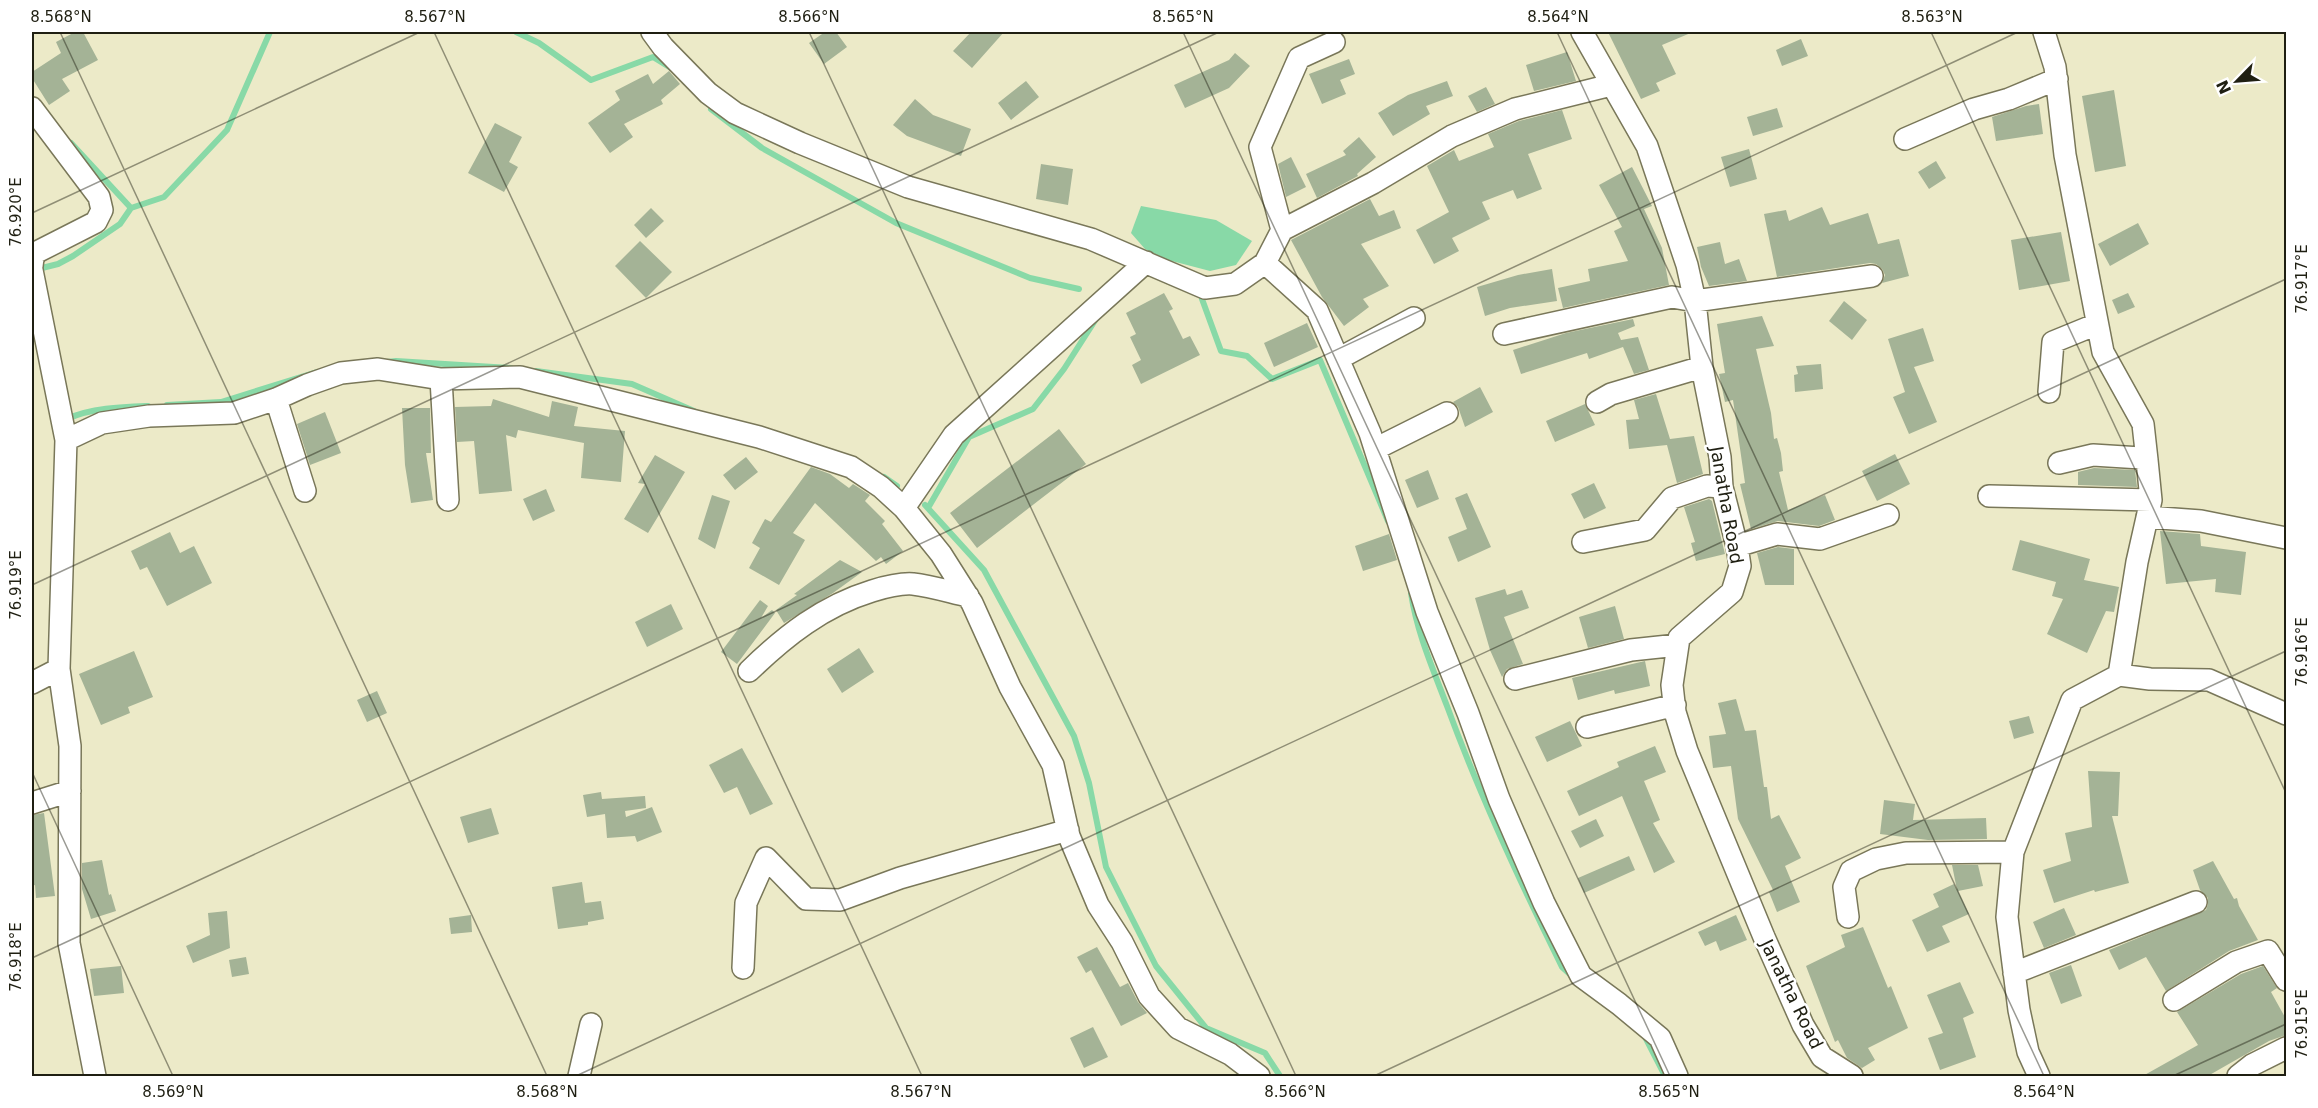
<svg xmlns="http://www.w3.org/2000/svg" width="2318" height="1108" viewBox="0 0 2318 1108" font-family="'DejaVu Sans',sans-serif">
<style>
.water{fill:#88d9a7}
.lines{fill:none;stroke-linecap:round;stroke-linejoin:round}
.stream{stroke:#88d9a7;stroke-width:6}
.building{fill:#a4b396}
.minor-casing{stroke:#797759;stroke-width:24}
.minor{stroke:#fff;stroke-width:21}
.ticks{fill:none;stroke:#1f1f12;stroke-width:1.5;stroke-opacity:0.45}
.labels{text-anchor:middle;dominant-baseline:central;stroke-width:5;stroke-linejoin:round;paint-order:stroke}
.street-label{font-size:18px;fill:#1f1f12;stroke:#fff}
.neatline{fill:none;stroke:#1f1f12;stroke-width:2}
.ticks-label{font-size:15px;text-anchor:middle;fill:#1f1f12}
</style>
<rect width="100%" height="100%" fill="#eceac8"/>
<path class="water" d="M1141 206 1216 220 1252 241 1236 265 1210 271 1168 260 1145 249 1131 233Z"/>
<g class="lines">
<path class="stream" d="M516 32 539 43 591 80 653 57 671 68
M711 109 762 148 896 223 1030 278 1079 289
M131 208 164 197 227 130 270 32
M34 270 58 264 73 256 120 224 131 208 71 143
M1202 299 1221 351 1247 356 1272 379 1320 360 1388 521
M387 362 396 361 511 368
M536 371 632 384 694 411
M167 405 221 402 317 372
M67 419C91 408 122 407 148 406
M884 477 897 486
M925 505 984 570 1074 736 1089 783 1106 867 1156 966 1206 1028 1265 1053 1280 1076
M928 508 969 437 1033 409 1064 369 1096 319
M1411 593C1417 633 1433 669 1447 706 1480 796 1520 882 1562 967L1573 977
M1645 1037 1665 1076"/>
</g>
<path class="building" d="M75 32H83L98 60 62 79 70 91 49 105 32 78V72L61 53 56 42Z
M825 32H836L847 47 824 64 809 43Z
M971 32H1004L972 68 953 51Z
M1608 32H1693L1662 45 1676 74 1656 83 1660 91 1641 99Z
M1801 39 1808 56 1782 66 1776 50Z
M1567 52 1576 81 1534 91 1526 65Z
M1235 53 1250 66 1229 88 1185 108 1174 85 1229 60Z
M1349 59 1355 74 1340 80 1346 94 1322 104 1309 74Z
M669 71 680 84 661 100 663 104 624 124 633 137 610 153 588 123 620 100 615 91 648 74 653 84Z
M1026 81 1039 97 1011 120 998 103Z
M1447 81 1453 96 1426 106 1430 114 1393 136 1378 113 1408 95Z
M1486 87 1495 104 1477 112 1468 96Z
M2114 90 2126 166 2095 172 2082 96Z
M915 99 933 115 971 129 961 156 907 136 893 125Z
M2039 104 2043 134 1996 141 1992 117 2026 106Z
M1777 108 1783 127 1753 136 1747 117Z
M1562 110 1572 139 1528 154 1542 189 1517 199 1513 190 1482 202 1490 219 1452 238 1459 251 1434 264 1416 230 1449 212 1427 166 1454 150 1459 161 1494 147 1488 134 1519 121Z
M495 123 522 137 509 162 518 167 504 192 468 173Z
M1359 137 1376 157 1357 174 1358 176 1317 198 1306 174 1346 155 1343 151Z
M1749 149 1757 179 1730 187 1721 157Z
M1291 157 1306 187 1286 197 1278 164Z
M1936 161 1946 178 1929 189 1918 172Z
M1041 164 1073 169 1068 205 1036 199Z
M1632 167 1652 206 1644 209 1662 248 1669 285 1563 308 1558 288 1590 281 1588 269 1628 261 1614 231 1622 227 1599 185Z
M1370 199 1379 216 1394 210 1401 228 1361 244 1389 286 1363 299 1369 307 1344 326 1322 297 1291 240Z
M1822 207 1830 225 1868 213 1878 244 1899 239 1909 276 1882 283 1885 275 1882 269 1876 264 1870 263 1777 277 1764 214 1786 210 1789 221Z
M651 208 664 221 646 238 634 225Z
M2138 223 2149 244 2110 266 2098 244Z
M2061 232 2070 281 2019 290 2011 240Z
M640 241 672 272 646 298 615 266Z
M1720 242 1725 264 1739 259 1747 281 1709 286 1701 267 1697 247Z
M1552 269 1557 301 1510 308 1485 316 1477 287 1518 275Z
M1164 293 1173 309 1169 311 1183 339 1190 336 1200 355 1141 384 1132 365 1141 360 1130 337 1136 334 1126 313Z
M2128 293 2135 307 2118 314 2112 300Z
M1844 301 1867 320 1852 340 1829 321Z
M1762 316 1774 346 1756 349 1771 413 1774 439 1777 438 1781 453 1783 471 1779 472 1788 510 1825 495 1835 520 1819 526 1778 521 1751 529 1740 484 1745 483 1733 400 1725 402 1719 374 1725 373 1717 324Z
M1633 319 1635 326 1618 333 1621 340 1638 337 1649 370 1634 374 1623 347 1589 359 1587 353 1521 374 1513 350 1566 333Z
M1307 323 1318 347 1274 367 1264 343Z
M1923 328 1934 361 1914 367 1937 422 1909 434 1893 397 1905 392 1888 339Z
M1821 364 1823 389 1795 392 1794 375 1798 374 1796 366Z
M1480 387 1493 412 1465 427 1458 407 1453 402Z
M1656 394 1670 439 1694 436 1703 474 1677 483 1667 445 1629 449 1626 420 1639 419 1634 400Z
M493 399 549 417 552 401 578 407 574 426 625 431 621 482 581 478 584 443 518 430 516 438 506 435 512 491 479 494 474 441 457 442 455 407 491 406Z
M1585 404 1595 425 1555 442 1546 421Z
M402 408H430L431 453H426L433 500 411 503 405 465Z
M325 412 341 453 310 465 297 424Z
M1059 429 1086 464 977 548 950 513Z
M1895 454 1910 484 1877 501 1862 471Z
M655 455 685 472 648 533 624 519 645 484 638 483Z
M746 457 758 472 735 490 723 475Z
M811 467 830 474 849 488 853 484 870 495 865 501 885 521 882 524 903 551 886 564 881 557 876 561 815 503 793 533 805 540 779 585 749 568 760 548 752 543 765 519 771 522Z
M2094 468 2135 470 2137 487 2078 485V472Z
M1428 470 1439 499 1417 508 1405 480Z
M1594 483 1606 508 1584 519 1571 494Z
M546 489 555 511 533 521 523 499Z
M1467 493 1491 547 1458 562 1448 537 1467 529 1455 498Z
M712 495 730 501 715 549 698 539Z
M1709 499 1712 501 1725 554 1696 561 1691 543 1695 542 1684 507Z
M2160 531 2200 534 2201 546 2246 552 2241 595 2215 592 2216 579 2166 584Z
M170 532 180 553 194 546 212 583 167 606 147 567 140 570 131 551Z
M1389 534 1397 560 1363 571 1355 546Z
M2020 540 2090 559 2084 580 2119 587 2114 612 2106 611 2087 653 2047 634 2063 599 2052 596 2056 582 2012 570Z
M1778 547 1794 549V585H1765L1757 553Z
M840 560 862 572 833 593 784 623 776 610 797 595 794 594Z
M1505 589 1507 595 1522 590 1529 608 1504 617 1523 664 1507 669 1502 677 1490 650 1475 598Z
M760 600 768 606 761 618 772 610 775 613 737 664 721 652Z
M671 604 683 629 647 647 635 622Z
M1615 606 1624 639 1588 648 1579 617Z
M859 648 874 672 842 693 827 669Z
M134 651 153 697 128 707 130 713 101 725 79 674Z
M1645 661 1650 686 1615 694 1614 690 1578 700 1572 678Z
M377 691 387 713 367 722 357 700Z
M1736 699 1745 731 1756 730 1764 787H1767L1771 819 1779 815 1801 858 1785 866 1800 902 1777 912 1769 892 1773 890 1738 819 1731 766 1713 768 1709 736 1726 734 1718 703Z
M2029 716 2034 733 2014 739 2009 721Z
M1570 721 1582 746 1547 762 1535 737Z
M1655 746 1666 772 1644 781 1660 820 1653 823 1675 862 1654 873 1622 796 1579 816 1567 791 1619 767 1617 762Z
M742 748 773 804 750 815 737 787 724 793 709 765Z
M2088 771 2120 772 2118 816H2112L2129 883 2095 892 2094 890 2054 903 2043 870 2071 861 2065 833 2092 827Z
M601 792 602 799 645 796 646 808 625 811 626 817 652 807 662 832 637 842 635 836 607 838 605 814 587 817 583 795Z
M1884 800 1915 804 1913 820 1986 818 1987 839 1928 840 1880 834Z
M491 808 499 834 468 843 460 817Z
M44 813 55 896 36 898 35 885 32 886V815Z
M1596 819 1604 836 1580 848 1571 831Z
M1629 856 1635 870 1584 893 1578 878Z
M102 860 109 895 111 894 116 911 91 919 82 889V863Z
M2213 861 2234 899 2237 898 2239 906 2258 940 2229 951 2166 991 2146 957 2119 970 2109 950 2206 910 2208 904V898L2200 890 2193 870Z
M1952 865H1978L1983 886 1958 891 1969 914 1942 926 1950 942 1927 952 1912 920 1939 907 1933 894 1954 884 1957 890Z
M582 882 585 903 601 901 604 919 588 922V925L558 929 552 887Z
M2064 908 2076 935 2044 948 2033 922Z
M227 911 230 948 193 963 186 946 210 935 208 913Z
M471 915 472 932 451 934 449 918Z
M1736 915 1747 940 1720 951 1716 941 1705 946 1698 932Z
M1863 927 1888 988 1891 986 1908 1028 1868 1048 1875 1060 1862 1068 1847 1058 1838 1040 1835 1042 1806 966 1845 947 1841 935Z
M1097 947 1120 987 1128 983 1138 1002 1147 1013 1121 1026 1091 970 1086 973 1077 957Z
M246 957 249 974 232 977 229 960Z
M2071 965 2082 996 2061 1004 2049 973Z
M121 966 124 993 94 996 90 969Z
M2263 966 2277 988 2271 992 2286 1019V1035L2269 1041 2206 1077H2141L2198 1045 2177 1012 2241 974Z
M1960 982 1974 1013 1963 1018 1976 1057 1940 1070 1928 1038 1943 1033 1927 995Z
M1093 1027 1108 1057 1084 1068 1070 1038Z"/>
<g class="lines">
<defs>
<path id="minor" d="M652 32 663 47 708 93 735 113 800 143 908 187 1091 239 1205 288 1235 284 1265 263 1317 310 1370 433 1427 612 1468 713 1499 799 1544 903 1581 976 1619 1004 1660 1038 1677 1076
M1582 32 1647 146 1687 265 1695 301 1702 367 1720 457 1722 487 1737 546 1740 566 1732 592 1679 638 1672 685 1675 712 1687 751 1764 937 1803 1025 1822 1057 1852 1076
M2044 32 2055 67 2065 155 2103 352 2143 424 2147 460 2151 500 2137 562 2119 675
M32 108 99 197 102 210 96 222 37 252 33 258 32 266
M1905 139 1974 109 2009 99 2057 79
M1282 230 1260 147 1299 58 1334 42
M1265 263 1282 230 1373 183 1452 136 1515 109 1611 85
M32 270 66 440 59 669
M1504 334 1672 297 1695 301 1872 276
M1338 359 1414 318
M441 379 448 500
M2049 392 2053 342 2097 324
M276 399 305 491
M1597 402 1611 394 1702 367
M66 440 102 423 149 416 234 413 276 399 307 385 341 373 378 369 441 379 520 377 759 437 851 467 881 487 904 508 941 554 972 603 1010 687 1053 765 1069 836 1098 905 1122 942 1149 996 1178 1028 1230 1054 1259 1076
M1375 449 1447 413
M2059 463 2093 455 2141 458 2147 460
M1989 496 2151 500
M904 508 954 435 1146 262
M2147 517 2201 521 2286 538
M1583 542 1645 530 1672 498 1707 486 1722 487
M1737 546 1777 534 1820 539 1888 515
M749 671C785 636 823 606 872 591 885 587 900 583 913 584 931 586 950 592 968 596
M1515 679 1631 650 1678 645
M32 683 59 669 70 746 69 943 95 1076
M1587 727 1675 705
M32 803 70 791
M1848 917 1844 887 1851 871 1876 859 1906 853 2013 852
M743 968 746 903 766 858 806 899 840 900 900 878 1068 830
M2014 973 2196 902
M2174 1000 2236 962 2268 951 2286 980
M579 1076 591 1024
M2039 1076 2028 1052 2019 1010 2007 917 2013 852 2072 700 2119 675 2150 679 2209 680 2286 714
M2238 1076 2252 1065 2286 1048"/>
</defs>
<use href="#minor" class="minor-casing"/>
<use href="#minor" class="minor"/>
</g>
<path class="ticks" d="M60 32 547 1076M434 32 922 1076M809 32 1296 1076M1183 32 1670 1076M1557 32 2044 1076M1931 32 2286 793M32 213 420 32M32 585 1219 32M32 772 173 1076M32 958 2018 32M576 1076 2286 279M1374 1076 2286 651M2173 1076 2286 1024"/>
<g class="labels">
<g class="street-label">
<text transform="translate(1727 505) rotate(80)">Janatha Road</text>
<text transform="translate(1792 994) rotate(64)">Janatha Road</text>
</g>
</g>
<rect width="2318" height="1108" fill="none" stroke="#ffffff" stroke-width="66"/>
<g transform="translate(2237 81) rotate(245)" stroke="#ffffff" stroke-width="4.5" paint-order="stroke">
<path d="M0-4.5L10 22L0 15L-10 22Z" fill="#1f1f12"/>
<text y="-9" font-size="16" font-weight="bold" text-anchor="middle" fill="#1f1f12">N</text>
</g>
<rect x="33" y="33" width="2252" height="1042" class="neatline"/>
<g class="ticks-label">
<text x="61" y="22">8.568°N</text>
<text x="435" y="22">8.567°N</text>
<text x="809" y="22">8.566°N</text>
<text x="1183" y="22">8.565°N</text>
<text x="1558" y="22">8.564°N</text>
<text x="1932" y="22">8.563°N</text>
<text transform="translate(16 212) rotate(-90)" y="5">76.920°E</text>
<text transform="translate(2302 279) rotate(-90)" y="5">76.917°E</text>
<text transform="translate(16 585) rotate(-90)" y="5">76.919°E</text>
<text transform="translate(2302 652) rotate(-90)" y="5">76.916°E</text>
<text transform="translate(16 957) rotate(-90)" y="5">76.918°E</text>
<text transform="translate(2302 1024) rotate(-90)" y="5">76.915°E</text>
<text x="173" y="1097">8.569°N</text>
<text x="547" y="1097">8.568°N</text>
<text x="921" y="1097">8.567°N</text>
<text x="1295" y="1097">8.566°N</text>
<text x="1669" y="1097">8.565°N</text>
<text x="2044" y="1097">8.564°N</text>
</g>
</svg>
